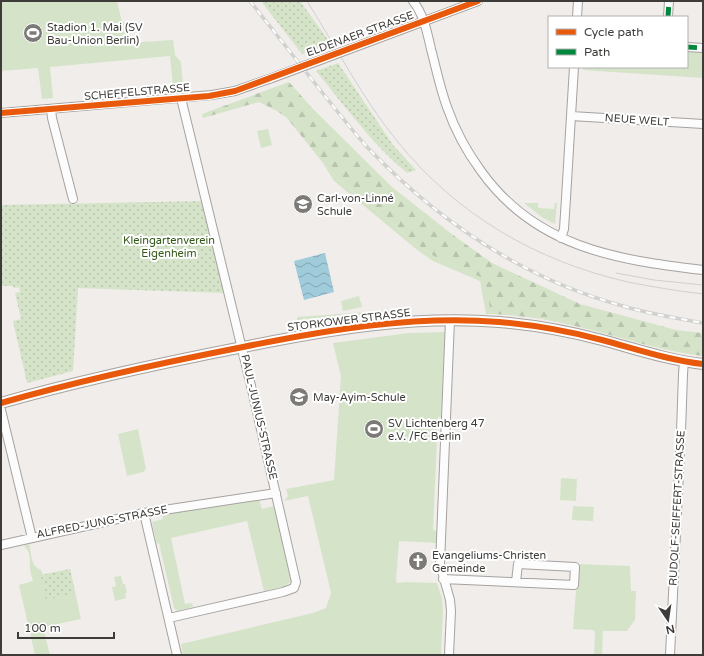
<svg xmlns="http://www.w3.org/2000/svg" width="704" height="656" viewBox="0 0 704 656" font-family="'Varela Round',sans-serif">
<style>
.green{fill:#d5e4c9}
.forest{fill:url(#forest-firs)}
.garden{fill:url(#garden-dots)}
.water{fill:url(#water-waves)}
.lines{fill:none;stroke-linecap:round;stroke-linejoin:round}
.minor-casing{stroke:#a5a2a0;stroke-width:10}
.major-casing{stroke:#a5a2a0;stroke-width:12}
.minor{stroke:#fdfcfc;stroke-width:8}
.major{stroke:#fdfcfc;stroke-width:10}
.tram{stroke:#d1d1d0;stroke-width:1}
.rail-casing{stroke:#d1d1d0;stroke-width:3.5}
.rail{stroke:#fff;stroke-width:2;stroke-dasharray:6;stroke-linecap:butt}
.minor-bridge-casing{stroke:#a5a2a0;stroke-width:10;stroke-linecap:butt}
.minor-bridge{stroke:#fdfcfc;stroke-width:8}
.quiet{stroke:#00873e;stroke-width:5;stroke-dasharray:10 5;stroke-linecap:butt}
.cycleway-casing{stroke:#fff;stroke-width:8}
.cycleway{stroke:#e8590c;stroke-width:6}
.labels{text-anchor:middle;dominant-baseline:central;stroke-width:4;stroke-linejoin:round;paint-order:stroke}
.poi-label{font-size:11px;fill:#3e3c39;stroke:#fff;text-anchor:start}
.street-label{font-size:11px;fill:#3e3c39;stroke:#fff}
.park-label{font-size:11px;fill:#335817;stroke:#fff}
</style>
<defs>
<pattern id="forest-firs" width="22" height="20" patternUnits="userSpaceOnUse"><rect width="22" height="20" fill="#d5e4c9"/><path d="M5 1l3.5 6h-7zM16 11l3.5 6h-7z" fill="#b8c4ad"/></pattern>
<pattern id="garden-dots" width="8" height="8" patternUnits="userSpaceOnUse"><rect width="8" height="8" fill="#d5e4c9"/><path d="M2 2h.1M6 6h.1" fill="none" stroke="#b8c4ad" stroke-width="1.8" stroke-linecap="round"/></pattern>
<pattern id="water-waves" width="16" height="10" patternUnits="userSpaceOnUse"><rect width="16" height="10" fill="#a0cbdb"/><path d="M0 5q4-4 8 0t8 0" fill="none" stroke="#84a6b3"/></pattern>
</defs>
<rect width="100%" height="100%" fill="#f0edea"/>
<path class="green" d="M1 1H117L122 22H128L127 43 173 40 175 55 181 62 183 86 173 87 170 56 50 67 53 98 42 99 38 68 1 71Z
M687 51 703 52V78L583 70V67H687Z
M268 129 272 145 261 148 257 131Z
M323 163 338 179 418 245 434 256 486 279 491 314H486L480 281 433 261 416 249 334 181Z
M524 203H538V208L554 209 555 203H557L555 224 543 218Z
M359 296 362 307 343 311 341 301Z
M395 310V313L297 320V317Z
M445 332 441 417H438L433 530 437 531 436 543 399 541 396 580 397 583 405 582 437 583 442 598 443 610 441 655H183L181 644 313 613 326 608 331 593 308 496 284 501 288 496 286 489 334 480 341 376 333 343 409 333Z
M138 429 146 469 143 472 127 476 118 434Z
M561 478 577 479 576 501 560 500Z
M259 499 262 509 274 506 292 581 285 586 264 591 247 521 171 538 185 604 192 603 193 607 177 611 174 608 159 543 157 544 152 522 163 519 162 513Z
M573 506 594 507 593 521 572 520Z
M29 544C32 553 30 566 41 570L43 575 70 569 81 619 43 627 50 655H35L19 585 33 581C32 577 30 572 30 568 29 559 32 553 24 546Z
M578 564 630 566 631 591H636L635 620 627 631H603L602 655H594L595 632 593 630 573 629Z
M121 576 123 584H125L127 593H125L126 598 115 601 112 587 116 586 114 577Z"/>
<path class="forest" d="M289 82 313 109 392 187 453 235 492 263 580 304 676 330 703 333V356C660 351 618 336 575 326 548 319 519 315 491 314L485 279 434 256 418 245 338 179 323 163 287 118 277 111 259 102 203 118 202 114Z"/>
<path class="garden" d="M261 1H300L331 44 302 54Z
M338 63 393 145 416 170 407 173C372 144 345 106 316 71Z
M204 201 226 293 78 288 73 371 27 383 13 321 21 319 15 293 20 292 19 287 14 288 13 286H1V205Z
M70 569 75 593 46 600 41 575Z"/>
<path class="water" d="M325 253 334 292 304 300 294 261Z"/>
<g class="lines">
<defs>
<path id="minor" d="M413 1C424 15 427 32 431 49 436 68 440 88 447 107 455 130 467 152 481 171 535 247 616 260 703 270
M577 17 578 1
M668 17 669 1
M687 47 703 48
M347 50 478 1
M51 109 52 118 73 199
M1 113 212 95 235 91 272 78
M571 116 703 124
M561 238 564 229 566 198 574 67
M1 410 32 538
M144 513 177 655
M1 545 144 513 276 493
M443 579 574 585 575 567 518 564 516 582
M169 618 283 592 294 588 296 582 252 390 181 98
M449 655 451 611 450 600 440 564 450 320
M670 655 681 432 683 374 684 361"/>
<path id="major" d="M1 403C81 380 161 363 243 347 327 330 413 315 499 322 534 325 568 331 602 340 636 349 668 360 703 364"/>
</defs>
<use href="#minor" class="minor-casing"/>
<use href="#major" class="major-casing"/>
<use href="#minor" class="minor"/>
<use href="#major" class="major"/>
<path class="tram" d="M307 1C336 47 363 99 397 141 457 215 536 261 628 282 653 287 678 291 703 294
M1 115 214 96 232 93 348 52 481 1
M616 273 654 280 703 285"/>
<defs>
<path id="rail" d="M250 1C272 29 295 58 317 86 334 107 350 128 367 147 438 221 524 279 623 306 649 314 676 318 703 323"/>
</defs>
<use href="#rail" class="rail-casing"/>
<use href="#rail" class="rail"/>
<defs>
<path id="minor-bridge" d="M272 78 347 50"/>
</defs>
<use href="#minor-bridge" class="minor-bridge-casing"/>
<use href="#minor-bridge" class="minor-bridge"/>
<path class="quiet" d="M668 17 669 1
M687 47 703 48"/>
<defs>
<path id="cycleway" d="M1 113 209 96 235 91 478 1
M1 403C81 380 161 363 243 347 327 330 413 315 499 322 534 325 568 331 602 340 636 349 668 360 703 364"/>
</defs>
<use href="#cycleway" class="cycleway-casing"/>
<use href="#cycleway" class="cycleway"/>
</g>
<defs>
<symbol id="stadium-disc" viewBox="-11 -11 22 22"><circle r="9.5" fill="#7c7a77" stroke="#fff"/><path d="M0-5a6.5 5 0 1 0 0 10a6.5 5 0 1 0 0-10ZM-3.5-1.8h7v3.6h-7Z" fill="#fff"/></symbol>
<symbol id="school-disc" viewBox="-11 -11 22 22"><circle r="9.5" fill="#7c7a77" stroke="#fff"/><path d="M0-5L7-2L0 1L-7-2ZM-4 1L0 2.5L4 1V4Q0 6-4 4Z" fill="#fff"/></symbol>
<symbol id="church-disc" viewBox="-11 -11 22 22"><circle r="9.5" fill="#7c7a77" stroke="#fff"/><path d="M-1.2-6h2.4v3.5h3.3v2.4h-3.3V6h-2.4V-.1h-3.3v-2.4h3.3Z" fill="#fff"/></symbol>
</defs>
<g fill-rule="evenodd">
<use href="#stadium-disc" x="22" y="22" width="22" height="22"/>
<use href="#school-disc" x="292" y="193" width="22" height="22"/>
<use href="#school-disc" x="288" y="386" width="22" height="22"/>
<use href="#stadium-disc" x="363" y="418" width="22" height="22"/>
<use href="#church-disc" x="407" y="550" width="22" height="22"/>
</g>
<g class="labels">
<g class="poi-label">
<text x="47" y="27">Stadion 1. Mai (SV<tspan x="47" dy="13">Bau-Union Berlin)</tspan></text>
<text x="317" y="198">Carl-von-Linné<tspan x="317" dy="13">Schule</tspan></text>
<text x="313" y="397">May-Ayim-Schule</text>
<text x="388" y="423">SV Lichtenberg 47<tspan x="388" dy="13">e.V. /FC Berlin</tspan></text>
<text x="432" y="555">Evangeliums-Christen<tspan x="432" dy="13">Gemeinde</tspan></text>
</g>
<g class="street-label">
<text transform="translate(360 34) rotate(-20)">ELDENAER STRASSE</text>
<text transform="translate(137 92) rotate(-5)">SCHEFFELSTRASSE</text>
<text transform="translate(637 120) rotate(4)">NEUE WELT</text>
<text transform="translate(349 320) rotate(-7)">STORKOWER STRASSE</text>
<text transform="translate(259 417) rotate(77)">PAUL-JUNIUS-STRASSE</text>
<text transform="translate(677 508) rotate(-87)">RUDOLF-SEIFFERT-STRASSE</text>
<text transform="translate(102 522) rotate(-11)">ALFRED-JUNG-STRASSE</text>
</g>
<g class="park-label">
<text x="169" y="240">Kleingartenverein<tspan x="169" dy="13">Eigenheim</tspan></text>
</g>
</g>
<rect width="704" height="656" fill="none" stroke="#3e3c39" stroke-width="4"/>
<rect x="548" y="16" width="140" height="52" fill="#ffffff" stroke="#b2b1b0"/>
<rect x="556" y="29" width="20" height="6" fill="#e8590c" stroke="#b2b1b0"/>
<text x="584" y="36" font-size="12" fill="#3e3c39">Cycle path</text>
<rect x="556" y="49" width="20" height="6" fill="#00873e" stroke="#b2b1b0"/>
<text x="584" y="56" font-size="12" fill="#3e3c39">Path</text>
<g transform="translate(668 620) rotate(167)" stroke="#ffffff" stroke-width="3" paint-order="stroke">
<path d="M0-3L7 15L0 10L-7 15Z" fill="#3e3c39"/>
<text y="-6" font-size="11" font-weight="bold" text-anchor="middle" fill="#3e3c39">N</text>
</g>
<path d="M18 632v6h96v-6" fill="none" stroke="#3e3c39" stroke-width="2"/>
<text x="24" y="632" font-size="12" fill="#3e3c39" stroke="#ffffff" stroke-width="3" paint-order="stroke">100 m</text>
</svg>
